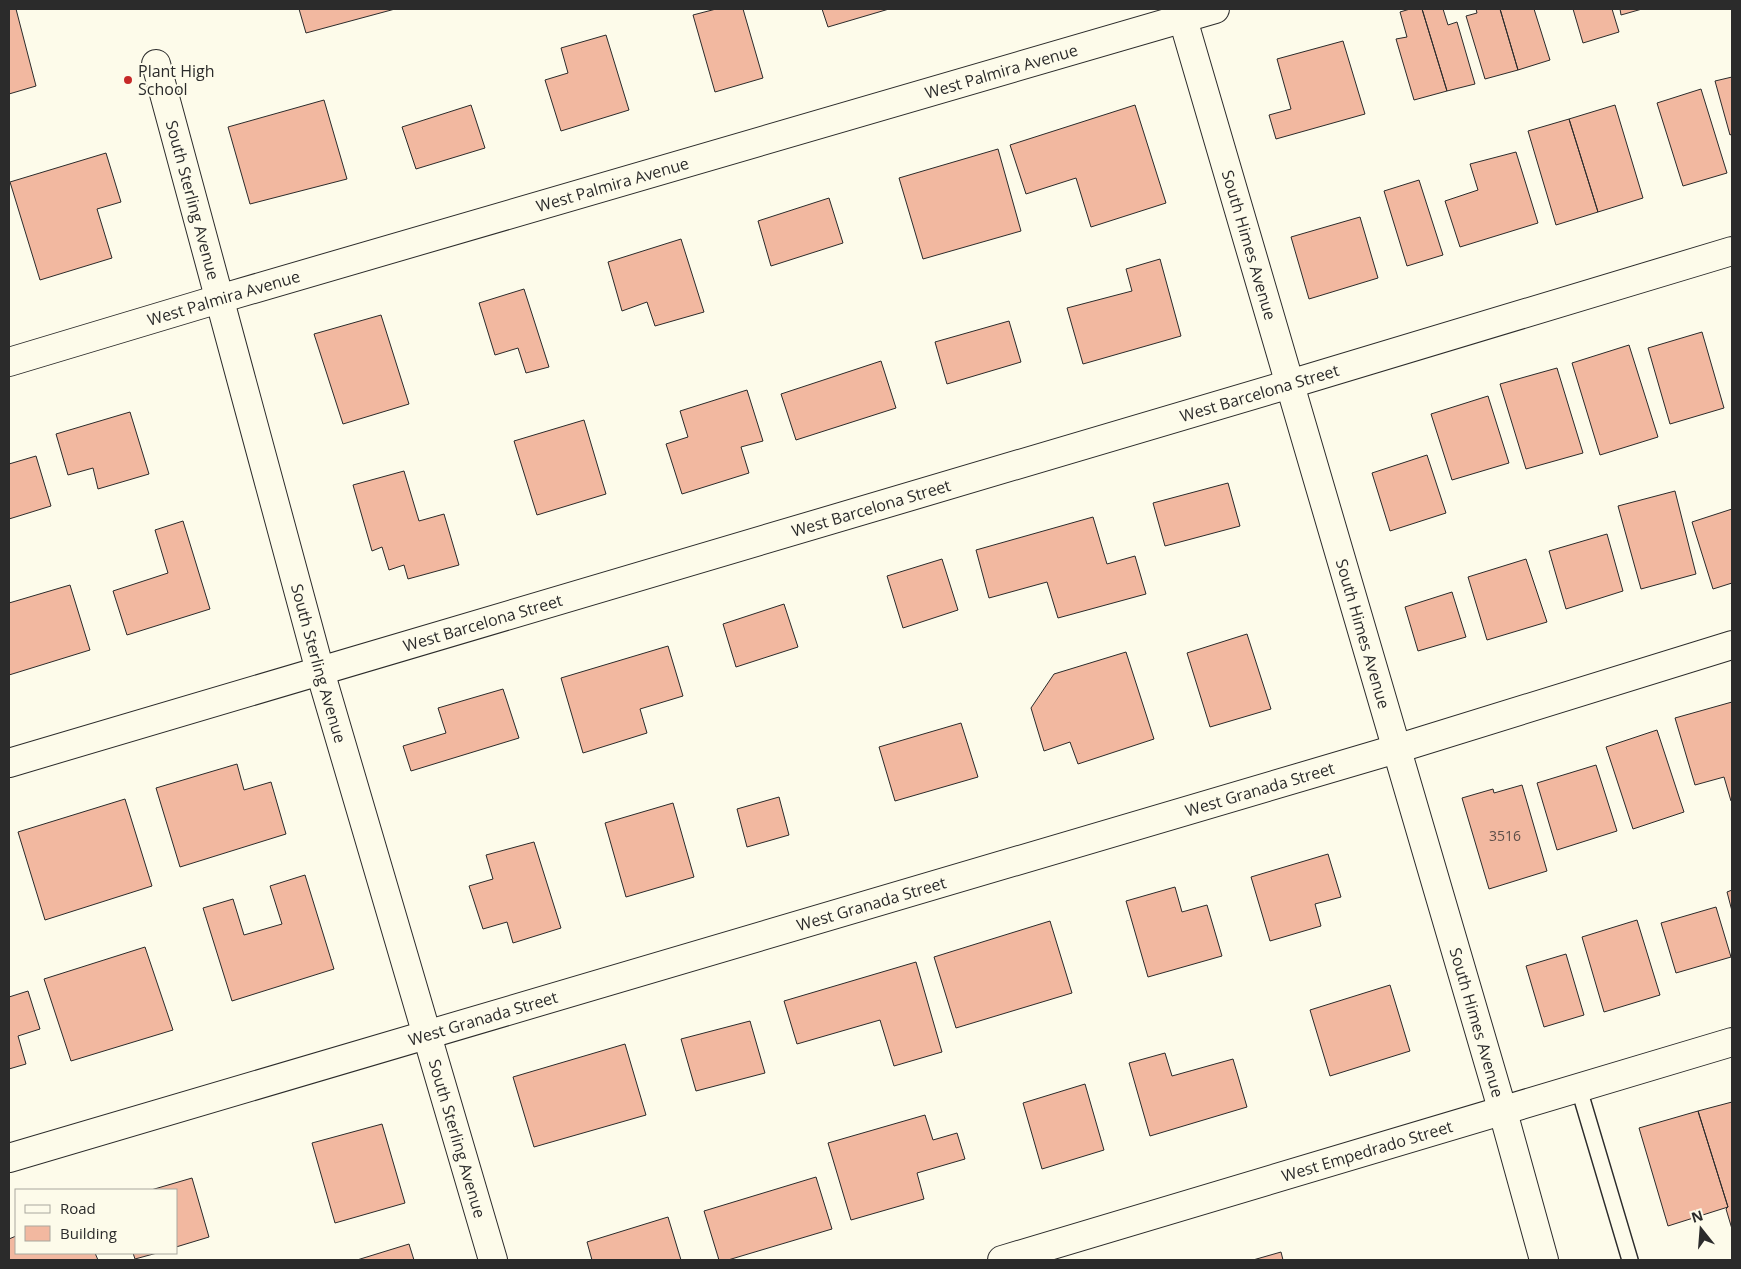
<svg xmlns="http://www.w3.org/2000/svg" width="1741" height="1269" viewBox="0 0 1741 1269" font-family="'Open Sans',sans-serif">
<style>
.building{fill:#f2b8a0;stroke:#2b2b2b}
.lines{fill:none;stroke-linecap:round;stroke-linejoin:round}
.lane-casing{stroke:#2b2b2b;stroke-width:18}
.street-casing{stroke:#2b2b2b;stroke-width:30}
.secondary-casing{stroke:#2b2b2b;stroke-width:30}
.lane{stroke:#fdfbea;stroke-width:15}
.street{stroke:#fdfbea;stroke-width:28}
.secondary{stroke:#fdfbea;stroke-width:28}
.poi-dot{fill:#c62828;stroke:#fdfbea;stroke-width:2}
.labels{text-anchor:middle;dominant-baseline:central;stroke-width:4;stroke-linejoin:round;paint-order:stroke}
.number-label{font-size:14px;fill:#5d4e48}
.poi-label{font-size:16px;fill:#2b2b2b;stroke:#fdfbea;text-anchor:start}
.street-label{font-size:16px;fill:#2b2b2b;stroke:#fdfbea}
</style>
<rect width="100%" height="100%" fill="#fdfbea"/>
<path class="building" d="M9 9H16L36 86 9 94Z
M299 9H395L306 33Z
M716 9H743L763 78 715 92 693 15Z
M822 9H889L828 27Z
M1410 9H1422L1447 91 1414 100 1396 39 1407 37 1400 12Z
M1422 9H1443L1448 25 1457 22 1475 84 1447 91Z
M1476 9H1500L1518 70 1485 79 1466 16 1477 13Z
M1500 9H1534L1550 60 1518 70Z
M1573 9H1612L1619 32 1583 43Z
M1620 9H1642L1621 15Z
M606 35 629 110 561 131 545 80 568 73 561 48Z
M1343 41 1365 114 1276 139 1269 115 1291 109 1277 59Z
M1732 77V134L1730 135 1715 81Z
M1701 89 1727 173 1683 186 1657 103Z
M324 100 347 179 250 204 228 127Z
M471 105 485 148 416 169 402 127Z
M1135 105 1166 203 1091 227 1076 178 1026 194 1010 145Z
M1615 105 1643 198 1598 212 1569 119Z
M1569 119 1598 212 1556 225 1528 131Z
M998 149 1021 231 923 259 899 178Z
M1516 152 1538 223 1460 247 1445 201 1478 190 1470 164Z
M106 153 121 202 97 209 112 258 40 280 10 182Z
M1419 180 1443 255 1407 266 1384 191Z
M829 198 843 243 771 266 758 221Z
M1360 217 1378 278 1309 299 1291 237Z
M681 239 704 312 655 326 647 302 622 311 608 262Z
M1160 259 1181 336 1083 364 1067 308 1132 291 1126 269Z
M524 289 549 367 526 373 518 348 495 355 479 303Z
M381 315 409 404 343 424 314 334Z
M1009 321 1021 362 947 384 935 342Z
M1702 332 1724 408 1670 424 1648 348Z
M1629 345 1658 437 1600 455 1572 363Z
M881 361 896 408 796 440 781 394Z
M1557 368 1583 453 1526 469 1500 384Z
M747 390 763 441 741 447 749 473 682 494 666 444 688 437 680 411Z
M1488 396 1509 463 1452 480 1431 414Z
M130 412 149 474 98 489 93 468 68 475 56 434Z
M584 420 606 494 537 515 514 441Z
M1427 455 1446 513 1390 531 1372 473Z
M36 456 51 506 9 519V464Z
M404 471 419 521 444 514 459 565 408 579 404 565 389 570 382 547 372 551 353 485Z
M1228 483 1240 526 1165 546 1153 503Z
M1675 491 1696 574 1641 589 1618 506Z
M1732 509V583L1713 589 1692 522Z
M1093 517 1107 564 1135 556 1146 594 1058 618 1047 582 989 598 976 550Z
M183 521 210 609 127 635 113 591 168 573 155 530Z
M1607 534 1623 591 1566 609 1549 551Z
M942 559 958 610 903 628 887 576Z
M1526 559 1547 622 1487 640 1468 577Z
M70 585 90 650 9 675V603Z
M1452 592 1466 637 1418 651 1405 607Z
M784 604 798 647 736 667 723 624Z
M1247 634 1271 709 1210 727 1187 653Z
M668 646 683 696 640 709 647 733 583 753 561 678Z
M1126 652 1154 739 1078 764 1070 742 1044 751 1031 708 1054 674Z
M503 689 519 738 411 771 403 746 446 733 438 708Z
M1732 702V801H1731L1724 777 1695 785 1675 718Z
M961 723 978 777 895 801 879 747Z
M1657 730 1684 812 1633 829 1606 747Z
M237 764 244 790 271 782 286 834 180 867 156 788Z
M1596 765 1617 831 1557 850 1537 783Z
M1522 785 1547 871 1489 889 1462 798 1493 789 1494 793Z
M779 797 789 835 747 847 737 809Z
M125 799 152 886 45 920 18 832Z
M673 803 694 877 626 897 605 823Z
M534 842 561 928 513 943 507 922 483 929 469 886 493 879 486 855Z
M1328 854 1341 897 1315 904 1321 926 1270 941 1251 877Z
M305 875 334 969 232 1001 203 908 233 899 244 935 282 924 270 886Z
M1175 887 1182 912 1207 905 1222 956 1148 977 1126 901Z
M1732 890V911L1727 892Z
M1716 907 1731 957 1676 973 1661 923Z
M1637 920 1660 995 1604 1012 1582 937Z
M1050 921 1072 993 956 1028 934 957Z
M145 947 173 1030 71 1061 44 979Z
M1566 954 1584 1015 1544 1027 1526 966Z
M916 962 942 1052 894 1066 880 1020 797 1044 784 1001Z
M1390 985 1410 1051 1330 1076 1310 1010Z
M28 991 40 1029 18 1036 26 1064 9 1069V997Z
M750 1021 765 1073 696 1091 681 1039Z
M625 1044 646 1115 534 1147 513 1077Z
M1165 1053 1172 1076 1233 1059 1247 1107 1150 1136 1129 1063Z
M1085 1084 1104 1150 1042 1169 1023 1103Z
M1732 1102V1229L1726 1209 1728 1207 1698 1111Z
M1698 1111 1728 1207 1668 1226 1639 1128Z
M925 1115 933 1140 957 1133 965 1159 917 1173 924 1199 851 1220 828 1143Z
M382 1124 405 1203 335 1223 312 1143Z
M816 1177 832 1229 728 1260H719L704 1211Z
M192 1178 209 1237 176 1247V1190H151Z
M668 1217 681 1260H592L587 1242Z
M16 1236V1253H95L98 1260H9V1239Z
M409 1244 414 1260H357Z
M1281 1252 1283 1260H1253Z
M133 1253H157L135 1259Z"/>
<g class="lines">
<defs>
<path id="lane" d="M1579 1089 1630 1260"/>
<g id="street">
<path id="s1" d="M156 64 320 671 493 1260"/>
<path id="s2" d="M9 362 219 299 1215 9"/>
<path id="s3" d="M9 763 1290 384 1732 251"/>
<path id="s4" d="M9 1158 1396 749 1732 645"/>
<path id="s5" d="M1002 1260 1732 1042"/>
</g>
<g id="secondary">
<path id="s6" d="M1180 9 1503 1112 1544 1260"/>
</g>
</defs>
<use href="#lane" class="lane-casing"/>
<use href="#street" class="street-casing"/>
<use href="#secondary" class="secondary-casing"/>
<use href="#lane" class="lane"/>
<use href="#street" class="street"/>
<use href="#secondary" class="secondary"/>
</g>
<circle class="poi-dot" cx="128" cy="80" r="5"/>
<g class="labels">
<g class="number-label">
<text x="1505" y="835">3516</text>
</g>
<g class="poi-label">
<text x="138" y="71">Plant High<tspan x="138" dy="18">School</tspan></text>
</g>
<g class="street-label">
<text stroke="none"><textPath href="#s2" startOffset="1034">West Palmira Avenue</textPath></text>
<text stroke="none"><textPath href="#s2" startOffset="629">West Palmira Avenue</textPath></text>
<text stroke="none"><textPath href="#s1" startOffset="141">South Sterling Avenue</textPath></text>
<text stroke="none"><textPath href="#s6" startOffset="246">South Himes Avenue</textPath></text>
<text stroke="none"><textPath href="#s2" startOffset="224">West Palmira Avenue</textPath></text>
<text stroke="none"><textPath href="#s3" startOffset="1304">West Barcelona Street</textPath></text>
<text stroke="none"><textPath href="#s3" startOffset="899">West Barcelona Street</textPath></text>
<text stroke="none"><textPath href="#s3" startOffset="494">West Barcelona Street</textPath></text>
<text stroke="none"><textPath href="#s6" startOffset="651">South Himes Avenue</textPath></text>
<text stroke="none"><textPath href="#s1" startOffset="621">South Sterling Avenue</textPath></text>
<text stroke="none"><textPath href="#s4" startOffset="1304">West Granada Street</textPath></text>
<text stroke="none"><textPath href="#s4" startOffset="899">West Granada Street</textPath></text>
<text stroke="none"><textPath href="#s4" startOffset="494">West Granada Street</textPath></text>
<text stroke="none"><textPath href="#s6" startOffset="1056">South Himes Avenue</textPath></text>
<text stroke="none"><textPath href="#s1" startOffset="1116">South Sterling Avenue</textPath></text>
<text stroke="none"><textPath href="#s5" startOffset="381">West Empedrado Street</textPath></text>
</g>
</g>
<rect width="1741" height="1269" fill="none" stroke="#2b2b2b" stroke-width="20"/>
<rect x="15" y="1189" width="162" height="65" fill="#fdfbea" stroke="#a9a89e"/>
<rect x="25" y="1205" width="25" height="8" fill="#fdfbea" stroke="#a9a89e"/>
<text x="60" y="1214" font-size="15" fill="#2b2b2b">Road</text>
<rect x="25" y="1226" width="25" height="15" fill="#f2b8a0" stroke="#a9a89e"/>
<text x="60" y="1239" font-size="15" fill="#2b2b2b">Building</text>
<g transform="translate(1701 1229) rotate(343)" stroke="#fdfbea" stroke-width="4" paint-order="stroke">
<path d="M0-4L9 19L0 12L-9 19Z" fill="#2b2b2b"/>
<text y="-8" font-size="14" font-weight="bold" text-anchor="middle" fill="#2b2b2b">N</text>
</g>
</svg>
